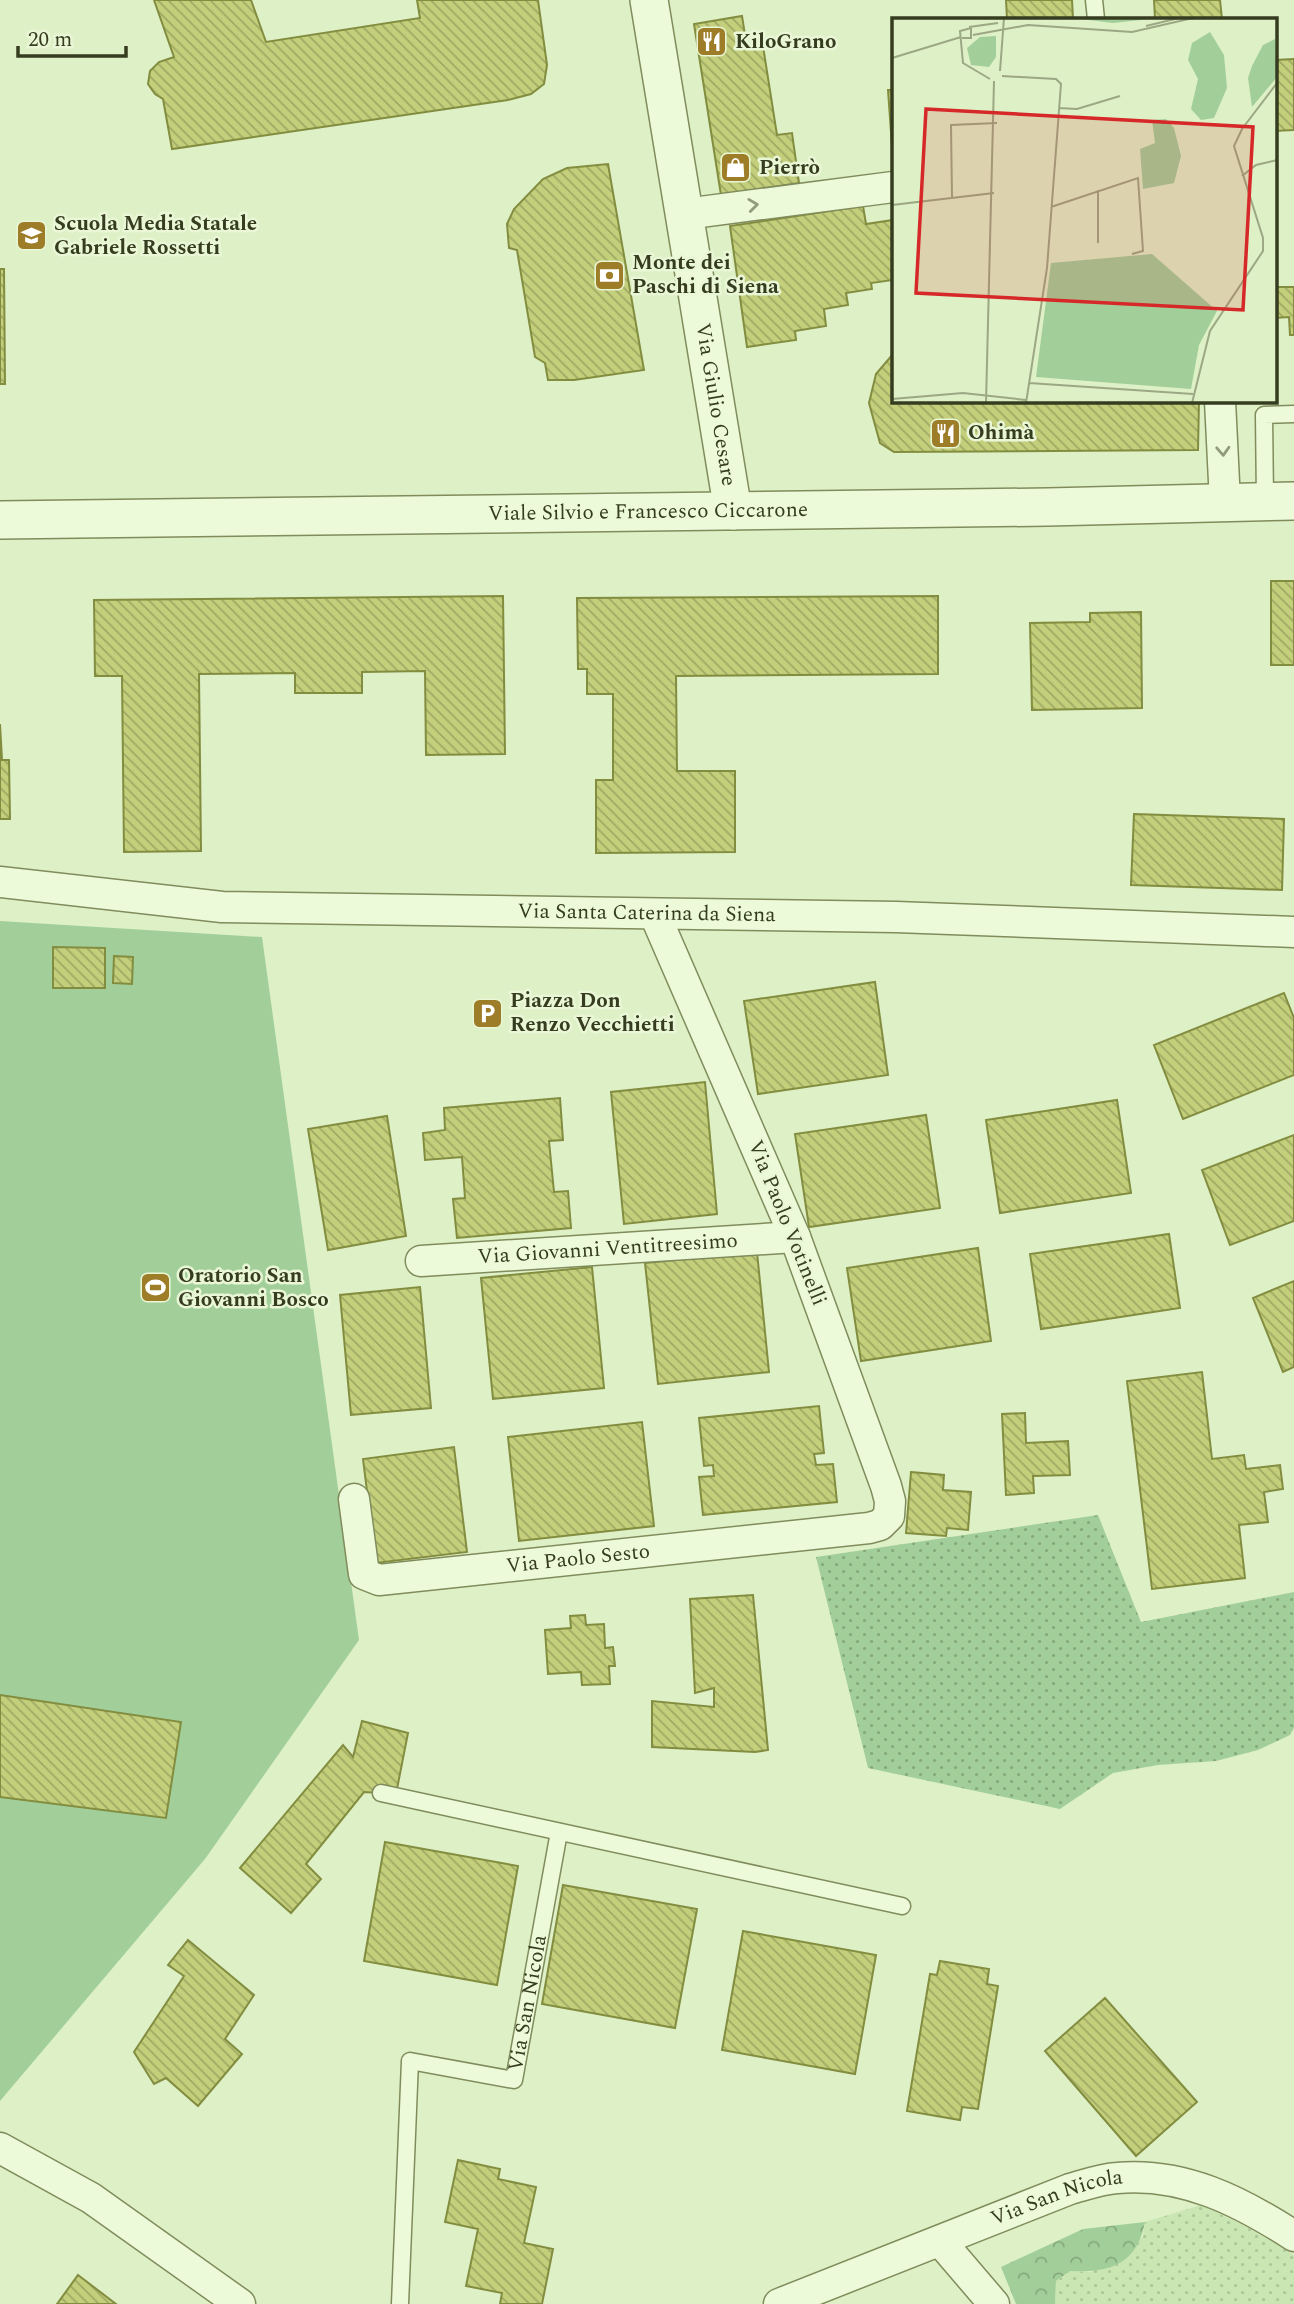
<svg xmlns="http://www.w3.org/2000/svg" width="1294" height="2304" viewBox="0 0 1294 2304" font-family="Spectral,serif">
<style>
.farmland{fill:url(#farmland-dots)}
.grass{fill:url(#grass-dots)}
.forest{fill:url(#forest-crowns)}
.pitch{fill:#a2cf99}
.building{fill:url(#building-back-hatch);stroke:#838d40;stroke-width:2}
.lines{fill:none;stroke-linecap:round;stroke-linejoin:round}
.service-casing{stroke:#808c5b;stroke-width:19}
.minor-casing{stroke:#808c5b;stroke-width:33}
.tertiary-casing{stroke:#808c5b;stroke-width:40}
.service{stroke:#ecfada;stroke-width:16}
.minor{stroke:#ecfada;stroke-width:30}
.tertiary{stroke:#ecfada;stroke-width:37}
.oneway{stroke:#919b7c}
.labels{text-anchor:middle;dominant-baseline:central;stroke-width:5;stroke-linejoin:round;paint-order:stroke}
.poi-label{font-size:21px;font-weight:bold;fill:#363c1f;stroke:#e9f7d6;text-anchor:start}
.street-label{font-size:21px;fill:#363c1f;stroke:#e9f7d6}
.inset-road{fill:none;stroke:#9ba883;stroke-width:2}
.view{fill:#d62828;fill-opacity:0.15;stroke:#d62828;stroke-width:3.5}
.inset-edge{fill:none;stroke:#363c1f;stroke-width:3.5}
</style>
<defs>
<pattern id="farmland-dots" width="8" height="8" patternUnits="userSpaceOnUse" patternTransform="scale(1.75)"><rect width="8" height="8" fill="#c9e6b3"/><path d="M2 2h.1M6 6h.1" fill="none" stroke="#adc69a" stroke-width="1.8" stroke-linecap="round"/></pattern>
<pattern id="grass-dots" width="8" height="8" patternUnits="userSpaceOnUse" patternTransform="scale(1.75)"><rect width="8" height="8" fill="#a2cf99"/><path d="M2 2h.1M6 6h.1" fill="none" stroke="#85a97c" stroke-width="1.8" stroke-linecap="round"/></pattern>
<pattern id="forest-crowns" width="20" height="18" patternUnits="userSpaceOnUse" patternTransform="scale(1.75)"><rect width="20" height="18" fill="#a2cf99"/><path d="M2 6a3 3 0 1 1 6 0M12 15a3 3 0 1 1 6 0" fill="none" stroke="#85a97c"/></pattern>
<pattern id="building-back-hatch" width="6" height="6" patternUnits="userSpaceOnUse" patternTransform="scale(1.75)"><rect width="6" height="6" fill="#c3cf7b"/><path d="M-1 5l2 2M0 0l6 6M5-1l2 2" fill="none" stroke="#9fa964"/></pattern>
</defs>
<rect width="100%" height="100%" fill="#def0c6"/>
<path class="farmland" d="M1201 2205 1245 2226 1294 2255V2304H1055L1056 2281 1070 2271 1091 2272 1143 2237 1145 2222Z"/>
<path class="grass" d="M1098 1515 1141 1622 1294 1592V1728L1290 1735 1258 1750 1216 1761 1158 1765 1113 1773 1060 1809 868 1768 816 1557Z"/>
<path class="forest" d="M1145 2222C1137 2265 1109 2273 1070 2271L1056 2281 1055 2304H1016L1001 2267 1083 2229Z"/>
<path class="pitch" d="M0 921 262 937 359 1640 205 1859 0 2101Z"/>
<path class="building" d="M154 0H251L266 42 420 18 417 0H538L547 65 544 84 531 94 508 100 172 149 163 99 155 94 148 84 150 71 159 62 174 57Z
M1006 0H1072L1073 19H1007Z
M1154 0H1220L1222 19H1155Z
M742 16 747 48 763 46 777 135 792 133 799 183 721 195 694 24Z
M1294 59V130L1275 131V60Z
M888 90H893V161Z
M608 164 644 370 574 380H548L545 363 535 357 517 250 509 248 507 224 514 209 543 179 567 168Z
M863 206 866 224 893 220V280L871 283 872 289 846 293 848 305 824 309 826 326 795 331 796 340 747 347 730 226Z
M0 269H4L5 384H0Z
M1275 287H1294V335H1290L1289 317 1275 318Z
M893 354V401H1099V403L1199 401 1198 450 894 452 880 443 869 403 876 374Z
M1271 581H1294V665H1271Z
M503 596 505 754 426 755 425 671 362 672V693H295V673L199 674 201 851 124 852 122 676H95L94 600Z
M938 596V674L676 676 677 771H735V852L596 853V780H613V694H587V669H578L577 598Z
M1141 612 1142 708 1032 710 1030 623 1090 622V613Z
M0 724 2 760H9L10 819H0Z
M1134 814 1284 819 1282 890 1131 885Z
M53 947 105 948V988H53Z
M114 956 133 957 132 984 113 983Z
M875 982 888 1075 758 1094 744 1001Z
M1284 993 1294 1018V1075L1183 1119 1154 1045Z
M705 1082 717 1214 624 1224 611 1092Z
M560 1098 563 1140 549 1141 554 1192 568 1191 571 1228 457 1238 453 1199 465 1198 462 1157 425 1160 423 1133 445 1130 444 1108Z
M1117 1100 1131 1193 1000 1213 986 1120Z
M926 1115 940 1208 809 1227 795 1134Z
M387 1116 406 1236 328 1250 308 1129Z
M1294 1135V1221L1230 1245 1202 1170Z
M1169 1234 1180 1308 1041 1329 1030 1254Z
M978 1248 991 1341 861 1361 847 1268Z
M757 1252 769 1372 658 1384 645 1263Z
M592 1267 604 1388 493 1399 481 1278Z
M1294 1281V1367L1283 1372 1253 1298Z
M420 1287 431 1408 351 1415 340 1295Z
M1202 1372 1212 1459 1244 1455 1246 1469 1280 1465 1283 1489 1264 1492 1268 1522 1239 1525 1245 1578 1152 1589 1127 1381Z
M819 1406 824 1453 814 1454 816 1465 833 1464 837 1502 703 1515 699 1477 714 1476 713 1465 704 1466 699 1418Z
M1025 1413 1026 1443 1068 1441 1070 1475 1033 1476 1034 1493 1006 1495 1002 1414Z
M642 1422 654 1526 519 1541 508 1437Z
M454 1447 467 1552 376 1563 363 1459Z
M911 1472 944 1475 943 1490 971 1492 968 1530 947 1528 946 1536 906 1533Z
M753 1595 768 1750 755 1752 652 1747V1701L714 1707V1688L695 1693 690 1599Z
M585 1615 586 1625 604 1624 605 1648 613 1647 615 1666H609L610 1684 582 1685 581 1672 548 1674 545 1630 571 1628 570 1616Z
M0 1695 181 1722 166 1818 0 1797Z
M362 1721 408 1733 396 1794 364 1792 306 1864 321 1879 291 1913 240 1868 343 1745 353 1757Z
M385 1842 518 1866 497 1985 364 1961Z
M563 1885 697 1909 675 2028 542 2004Z
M743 1931 876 1955 855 2074 722 2050Z
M188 1940 254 1995 225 2039 242 2054 198 2106 166 2078 154 2084 134 2052 184 1976 168 1965Z
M940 1961 989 1969 987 1984 998 1986 978 2109 962 2107 960 2120 907 2111 930 1974 937 1975Z
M1105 1998 1197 2102 1136 2156 1045 2051Z
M458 2160 500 2169 498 2179 536 2187 524 2243 553 2249 542 2304H500L502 2293 466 2286 478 2229 445 2222Z
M78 2275 116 2304H57Z"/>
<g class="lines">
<defs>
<g id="service">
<path d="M1094 0 1096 19"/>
<path d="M1265 501 1264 415 1294 414"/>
<path d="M381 1793 902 1906"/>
<path id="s1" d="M400 2304 410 2061 514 2080 559 1832"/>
</g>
<g id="minor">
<path d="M685 214 893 187"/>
<path d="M1220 401 1225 502"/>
<path id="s2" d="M0 882 222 907 896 917 1294 932"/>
<path id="s3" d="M421 1261 795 1237"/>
<path id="s4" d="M354 1499 364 1574 379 1580 869 1528 880 1525 889 1516 890 1501 886 1486 795 1237 655 915"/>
<path d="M0 2148 91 2198 240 2304"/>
<path d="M941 2242 994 2304"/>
<path id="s5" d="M779 2304 1070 2189C1085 2185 1101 2179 1117 2178 1183 2172 1240 2201 1294 2236"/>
</g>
<g id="tertiary">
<path id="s6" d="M649 0 733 511"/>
<path id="s7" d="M0 520 1048 507 1294 501"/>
</g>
</defs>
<use href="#service" class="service-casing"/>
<use href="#minor" class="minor-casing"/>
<use href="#tertiary" class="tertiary-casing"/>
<use href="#service" class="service"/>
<use href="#minor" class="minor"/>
<use href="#tertiary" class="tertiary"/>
</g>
<defs><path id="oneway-chevron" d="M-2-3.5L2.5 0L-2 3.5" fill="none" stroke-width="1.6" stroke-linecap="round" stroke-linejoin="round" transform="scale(1.75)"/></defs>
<g class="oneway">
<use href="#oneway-chevron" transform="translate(753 205) rotate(-7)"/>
<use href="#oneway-chevron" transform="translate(1223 451) rotate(87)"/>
</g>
<defs>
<symbol id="restaurant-square" viewBox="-11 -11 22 22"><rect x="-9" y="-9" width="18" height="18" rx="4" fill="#9e7d28" stroke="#e9f7d6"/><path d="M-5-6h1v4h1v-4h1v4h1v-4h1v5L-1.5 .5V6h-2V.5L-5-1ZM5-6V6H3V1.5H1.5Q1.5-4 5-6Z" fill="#fff"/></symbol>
<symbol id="shop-square" viewBox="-11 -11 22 22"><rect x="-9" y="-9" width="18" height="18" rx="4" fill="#9e7d28" stroke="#e9f7d6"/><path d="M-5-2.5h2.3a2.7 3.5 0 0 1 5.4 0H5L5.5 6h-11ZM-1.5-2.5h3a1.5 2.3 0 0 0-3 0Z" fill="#fff"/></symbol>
<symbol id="school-square" viewBox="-11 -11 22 22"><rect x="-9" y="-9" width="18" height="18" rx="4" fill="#9e7d28" stroke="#e9f7d6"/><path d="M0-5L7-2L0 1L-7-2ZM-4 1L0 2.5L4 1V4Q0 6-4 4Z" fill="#fff"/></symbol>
<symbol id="bank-square" viewBox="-11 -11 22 22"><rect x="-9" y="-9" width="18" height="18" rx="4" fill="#9e7d28" stroke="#e9f7d6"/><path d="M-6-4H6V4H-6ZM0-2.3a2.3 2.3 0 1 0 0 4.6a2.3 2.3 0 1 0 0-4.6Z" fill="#fff"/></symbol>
<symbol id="parking-square" viewBox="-11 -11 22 22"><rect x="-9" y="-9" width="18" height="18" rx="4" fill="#9e7d28" stroke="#e9f7d6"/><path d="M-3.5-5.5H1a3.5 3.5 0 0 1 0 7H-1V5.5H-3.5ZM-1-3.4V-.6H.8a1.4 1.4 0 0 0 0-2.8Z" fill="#fff"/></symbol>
<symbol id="stadium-square" viewBox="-11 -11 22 22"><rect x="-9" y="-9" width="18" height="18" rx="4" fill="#9e7d28" stroke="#e9f7d6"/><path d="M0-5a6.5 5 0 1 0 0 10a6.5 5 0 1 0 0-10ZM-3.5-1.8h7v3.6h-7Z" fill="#fff"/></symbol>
</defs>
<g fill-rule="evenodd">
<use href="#restaurant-square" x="694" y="24" width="35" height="35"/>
<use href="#shop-square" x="718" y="150" width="35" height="35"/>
<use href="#school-square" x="14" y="218" width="35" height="35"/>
<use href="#bank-square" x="592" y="258" width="35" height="35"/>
<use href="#restaurant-square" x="928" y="416" width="35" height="35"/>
<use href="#parking-square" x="470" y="996" width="35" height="35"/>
<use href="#stadium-square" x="138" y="1270" width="35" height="35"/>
</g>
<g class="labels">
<g class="poi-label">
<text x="735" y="42">KiloGrano</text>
<text x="759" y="168">Pierrò</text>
<text x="54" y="224">Scuola Media Statale<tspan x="54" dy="24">Gabriele Rossetti</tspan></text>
<text x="632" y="263">Monte dei<tspan x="632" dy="24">Paschi di Siena</tspan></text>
<text x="968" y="433">Ohimà</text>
<text x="510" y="1001">Piazza Don<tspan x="510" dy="24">Renzo Vecchietti</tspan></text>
<text x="178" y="1276">Oratorio San<tspan x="178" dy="24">Giovanni Bosco</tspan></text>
</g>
<g class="street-label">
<text stroke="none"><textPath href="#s6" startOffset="410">Via Giulio Cesare</textPath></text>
<text stroke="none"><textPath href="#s7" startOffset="648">Viale Silvio e Francesco Ciccarone</textPath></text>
<text stroke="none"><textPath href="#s2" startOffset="648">Via Santa Caterina da Siena</textPath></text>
<text transform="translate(787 1223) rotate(68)">Via Paolo Votinelli</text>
<text stroke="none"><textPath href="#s3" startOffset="187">Via Giovanni Ventitreesimo</textPath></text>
<text stroke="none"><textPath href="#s4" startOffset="292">Via Paolo Sesto</textPath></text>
<text stroke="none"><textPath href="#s1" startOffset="427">Via San Nicola</textPath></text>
<text stroke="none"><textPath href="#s5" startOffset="298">Via San Nicola</textPath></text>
</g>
</g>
<g transform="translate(892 18)">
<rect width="385" height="385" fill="#def0c6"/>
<path d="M104 18V39L97 49 79 47 75 30 88 19ZM274 101 282 110 289 138 282 165 251 171 248 131 263 125 260 102Z" fill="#a2cf99"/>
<path d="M181 0H267L221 5ZM318 14 332 37 335 70 322 100 309 102 299 91 306 61 296 42 300 25ZM383 21 385 59 360 89 356 60 360 48 371 27Z" fill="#a2cf99"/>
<path d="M260 236 325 293 307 327 299 371 144 359 159 245Z" fill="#a2cf99"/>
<path class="inset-road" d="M254 8 287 0M77 9 106 5M81 17 136 7 240 14 301 0M70 20H79V10L68 13 71 45 98 61M0 40 69 19M108 53 112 0M110 58 164 61 169 66 155 250 134 385M167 90 185 91 228 78M350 158 364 147 385 142M206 172V225M60 180 59 107 105 105M0 187 102 175M159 189 246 160 251 233 240 236M137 365 301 376M0 381 71 375 134 382M94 385 102 63M300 385 318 313 371 233V220L342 128 350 111 385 65"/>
<path class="view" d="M34 91 361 109 351 292 24 275Z"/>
<rect width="385" height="385" class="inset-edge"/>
</g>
<path d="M18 46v10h108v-10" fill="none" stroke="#363c1f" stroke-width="3.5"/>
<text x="28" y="46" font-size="21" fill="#363c1f" stroke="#e9f7d6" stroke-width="5" paint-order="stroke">20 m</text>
</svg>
